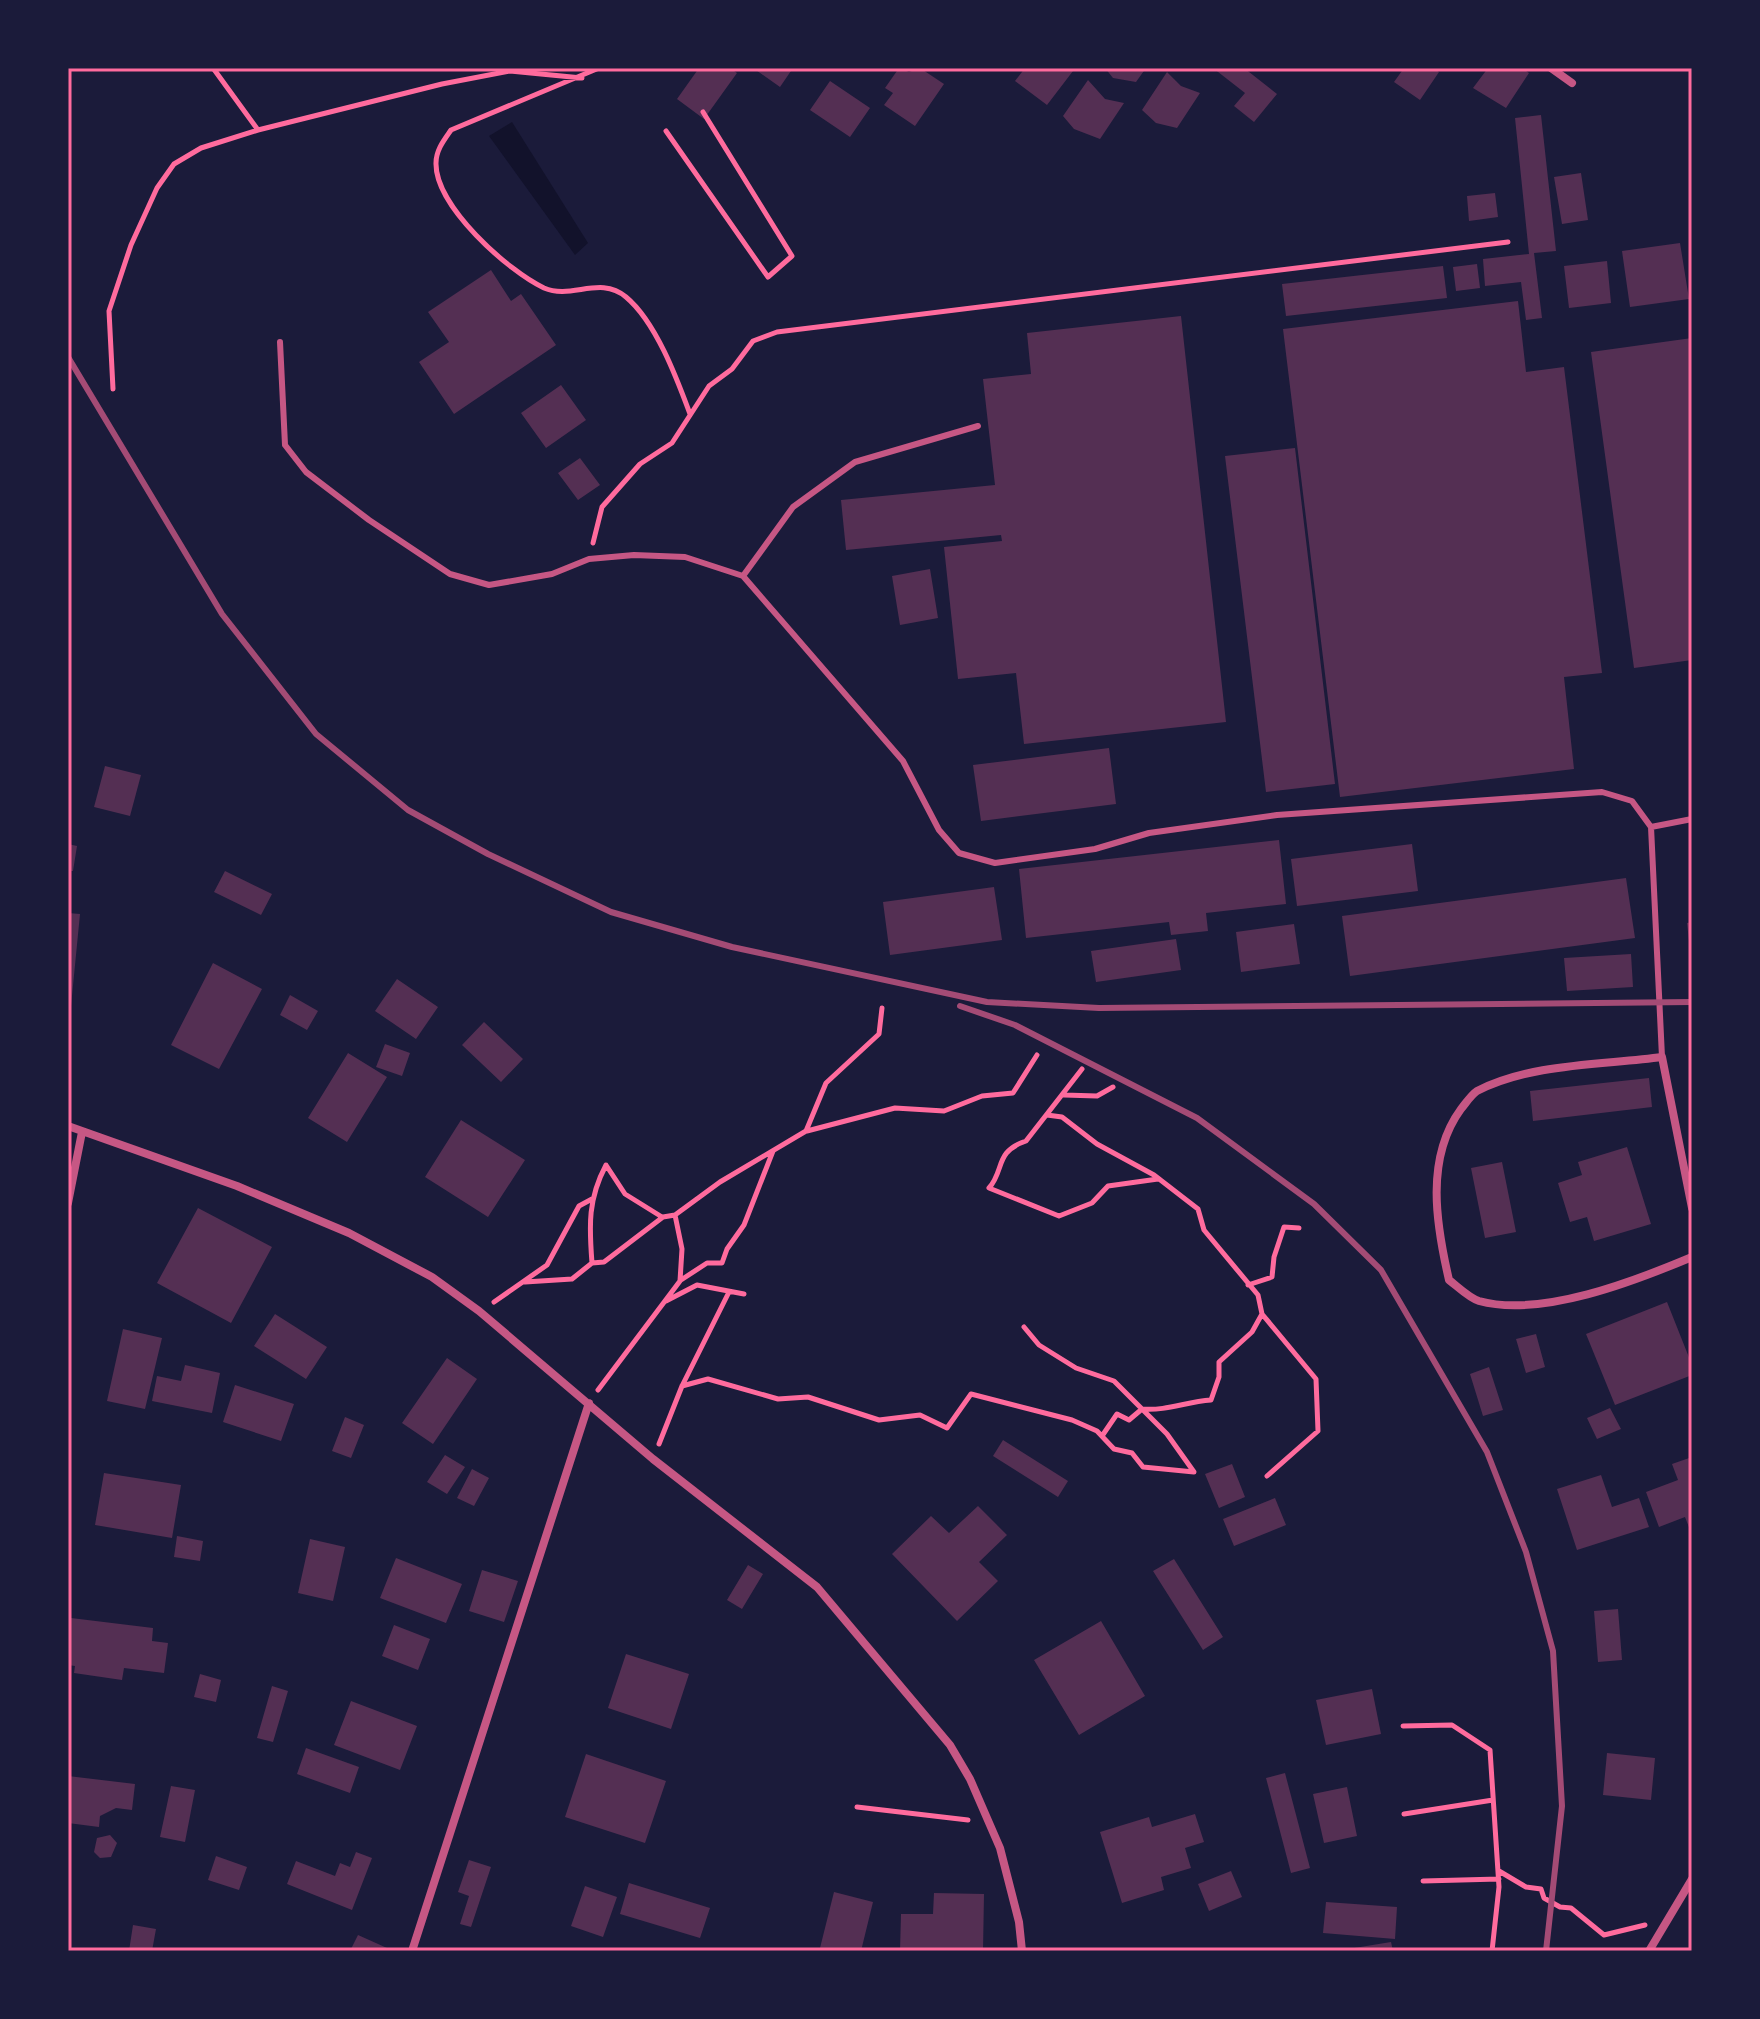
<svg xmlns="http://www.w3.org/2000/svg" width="1760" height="2019" viewBox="0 0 1760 2019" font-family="Figtree,sans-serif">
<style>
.water{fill:#12122b}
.building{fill:#542f53}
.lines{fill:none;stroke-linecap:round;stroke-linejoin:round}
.path{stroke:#ff6b9d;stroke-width:5}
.service{stroke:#c65784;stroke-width:6}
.minor{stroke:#c65784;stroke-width:8}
.rail{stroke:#a44b75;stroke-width:6}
.neatline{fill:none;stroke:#ff6b9d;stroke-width:3}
</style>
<rect width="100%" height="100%" fill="#1b1b3a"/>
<path class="water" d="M512 122 588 243 575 255 489 136Z"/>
<path class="building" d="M699 68H730L737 73 704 119 677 99Z
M753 68H793L780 87Z
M899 68 909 72 920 68 944 84 915 126 884 105 893 93 885 88Z
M1025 68H1068L1073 71 1047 105 1015 81Z
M1105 68H1146L1136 82 1113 78Z
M1213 68H1244L1277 94 1254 122 1234 106 1245 93Z
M1404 68H1433L1439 72 1420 100 1394 82Z
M1488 68H1522L1529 73 1506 108 1473 88Z
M1167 72 1181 86 1200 93 1177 128 1156 123 1142 110Z
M1088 80 1105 99 1124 103 1100 139 1074 129 1063 116Z
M830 81 870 108 850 137 810 110Z
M1541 115 1556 251 1534 253 1542 318 1526 320 1521 282 1485 286 1483 259 1529 254 1515 118Z
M1581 173 1588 220 1562 224 1554 177Z
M1495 193 1498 217 1469 221 1467 196Z
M1680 243 1689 299 1630 307 1622 251Z
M1607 261 1611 303 1569 308 1564 266Z
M1477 264 1480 288 1456 291 1453 267Z
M1443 266 1447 298 1286 316 1282 284Z
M491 270 511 301 521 294 556 345 454 414 419 362 449 342 428 312Z
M1518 301 1526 372 1564 367 1602 673 1564 677 1574 769 1340 797 1283 329Z
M1181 316 1226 722 1024 744 1016 673 958 679 944 547 1002 541 1001 535 846 550 841 500 995 485 983 379 1031 374 1027 333Z
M1692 338V660L1634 668 1591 352Z
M561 385 586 420 546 448 521 413Z
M1295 448 1335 784 1266 792 1225 456Z
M580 458 600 485 578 500 558 473Z
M930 569 938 618 900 625 892 576Z
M1109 748 1116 804 981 821 973 765Z
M105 766 141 775 130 816 94 807Z
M1279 840 1286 904 1206 913 1208 931 1171 935 1169 922 1026 938 1019 869Z
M68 844 77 846 73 871H68Z
M1412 844 1418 891 1297 906 1291 859Z
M225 871 272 894 261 915 214 892Z
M1626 878 1635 938 1350 976 1342 916Z
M994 887 1002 940 890 955 883 902Z
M68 913 80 914 71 1006H68Z
M1692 922V950H1690L1687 923Z
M1294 924 1300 964 1241 972 1236 932Z
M1176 939 1181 970 1096 982 1091 951Z
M1631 954 1633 987 1567 991 1564 958Z
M213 963 262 989 219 1069 171 1045Z
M397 979 438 1007 416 1039 375 1011Z
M290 995 318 1011 307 1030 280 1015Z
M484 1022 523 1059 501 1082 462 1045Z
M385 1044 410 1053 402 1076 376 1067Z
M348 1053 387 1077 347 1142 308 1118Z
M1649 1078 1652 1107 1533 1121 1530 1091Z
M461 1120 525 1160 488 1217 425 1177Z
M1627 1147 1651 1224 1594 1241 1587 1217 1570 1222 1558 1183 1582 1175 1578 1162Z
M1502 1162 1516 1232 1485 1238 1471 1168Z
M198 1208 272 1247 231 1323 157 1283Z
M1667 1302 1692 1365V1375L1615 1405 1586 1334Z
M275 1314 327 1347 306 1379 254 1346Z
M123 1329 162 1338 145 1409 107 1401Z
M1536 1334 1545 1367 1526 1373 1516 1339Z
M447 1358 477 1379 433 1444 402 1423Z
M185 1365 220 1373 212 1413 152 1401 157 1376 181 1381Z
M1489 1367 1503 1410 1483 1416 1470 1374Z
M235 1385 294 1404 281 1441 223 1422Z
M1610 1408 1621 1429 1597 1439 1587 1418Z
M345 1417 364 1425 351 1458 332 1451Z
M1003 1440 1068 1481 1058 1497 993 1456Z
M445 1455 465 1467 447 1494 427 1482Z
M1692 1457V1535L1685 1517 1659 1527 1646 1492 1678 1480 1672 1464Z
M1232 1464 1245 1497 1219 1508 1205 1474Z
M472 1469 489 1478 474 1506 457 1498Z
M104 1473 181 1485 172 1538 95 1525Z
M1601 1475 1612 1507 1639 1498 1649 1527 1577 1550 1557 1489Z
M1275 1498 1286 1525 1234 1546 1223 1519Z
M978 1506 1007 1535 979 1562 998 1581 957 1621 892 1554 931 1516 949 1533Z
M177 1536 203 1541 200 1561 174 1557Z
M310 1539 345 1547 333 1601 298 1593Z
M396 1558 462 1584 446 1623 380 1598Z
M1174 1559 1223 1637 1203 1650 1153 1571Z
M748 1565 763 1574 742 1609 727 1600Z
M482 1570 518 1581 504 1622 469 1611Z
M1618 1609 1622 1660 1598 1662 1594 1611Z
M71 1618 153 1628 152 1641 168 1643 164 1673 124 1668 122 1680 74 1673 75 1666 68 1665Z
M1101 1621 1145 1696 1079 1735 1034 1660Z
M394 1625 430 1639 418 1670 382 1656Z
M626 1654 689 1674 671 1729 608 1708Z
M200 1674 221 1680 216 1702 194 1697Z
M272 1686 288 1691 273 1742 257 1738Z
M1372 1689 1381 1734 1326 1745 1316 1700Z
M351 1701 417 1726 400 1770 334 1745Z
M306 1748 359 1767 350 1793 297 1774Z
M1607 1753 1655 1758 1651 1800 1603 1795Z
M586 1754 666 1781 645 1843 565 1817Z
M1285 1773 1310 1868 1291 1873 1266 1778Z
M68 1776 135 1784 132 1810 116 1808 100 1816 99 1827 68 1823Z
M171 1786 195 1790 185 1842 160 1837Z
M1347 1787 1357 1836 1324 1843 1313 1794Z
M1195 1814 1204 1842 1185 1848 1191 1868 1161 1877 1164 1890 1122 1903 1100 1832 1149 1817 1152 1827Z
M110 1835 117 1843 111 1857 100 1858 94 1852 97 1838Z
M356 1852 372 1858 352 1910 287 1884 296 1861 335 1876 340 1863 350 1867Z
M216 1856 247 1867 239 1890 208 1880Z
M469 1860 491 1867 471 1927 460 1924 469 1896 458 1892Z
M1231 1871 1242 1897 1209 1911 1198 1884Z
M629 1883 710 1908 700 1938 620 1914Z
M585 1886 617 1897 603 1937 571 1926Z
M834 1892 873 1902 861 1951 820 1948Z
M934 1893 984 1894 983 1951H900L901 1914H933Z
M1326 1902 1397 1907 1395 1939 1323 1933Z
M133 1925 156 1929 152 1951H129Z
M358 1935 387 1948 385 1951H350Z
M1391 1942 1393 1951H1348V1949Z"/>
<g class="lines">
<path class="path" d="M213 68 258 130
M599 68 451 130C444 140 436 150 436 163 435 206 508 271 544 288 572 300 600 275 626 297 656 322 677 379 690 414
M666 131 768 277 792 256 703 112
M113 389 109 311 131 245 157 188 174 164 201 148 258 130 442 84 510 71 582 78
M593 543 602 507 640 464 672 443 709 386 732 369 753 341 777 332 1508 242
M1082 1069 1026 1141C994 1152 1005 1170 989 1188L1059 1216 1092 1203 1108 1186 1158 1179
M1064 1095 1097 1096 1113 1087
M1047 1115 1062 1117 1097 1144 1154 1175 1198 1209 1204 1230 1258 1295 1262 1314 1252 1332 1219 1362V1377L1211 1400C1185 1402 1167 1411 1142 1409L1129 1420 1117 1414 1102 1436
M807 1131 895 1108 944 1111 982 1096 1013 1093 1037 1055
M592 1263C589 1225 588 1199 606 1165L625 1194 662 1217
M681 1280 707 1263H722L727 1249 744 1225 773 1151
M525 1282 572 1279 592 1263 604 1262 663 1217 675 1215 720 1182 806 1131 826 1083 879 1034 882 1008
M1248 1285 1272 1277 1274 1257 1284 1227 1299 1228
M666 1301 697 1285 744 1294
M494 1302 547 1265 579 1206 592 1199
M1262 1314 1316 1379 1318 1431 1267 1476
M682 1386 708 1379 778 1399 808 1397 879 1420 920 1415 947 1428 971 1394 1072 1420 1097 1431 1114 1449 1132 1453 1143 1467 1194 1472 1167 1434 1114 1381 1076 1368 1039 1345 1024 1327
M598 1390 680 1281 682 1249 675 1215
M659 1444 682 1386 729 1292
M1403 1726 1452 1725 1490 1750 1499 1887 1492 1951
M857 1807 968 1820
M1404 1814 1493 1800
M1499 1871 1526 1887 1541 1889 1544 1898 1560 1907 1571 1908 1604 1935 1645 1925
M1423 1881 1499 1879"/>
<path class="service" d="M280 342 285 445 306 472 369 520 450 574 489 585 552 574 589 559 634 555 685 557 743 576 903 761 939 830 959 853 995 863 1095 849 1149 833 1277 815 1602 792 1632 801 1651 827 1662 1057
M743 576 793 507 855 462 978 426
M1651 827 1692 819"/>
<path class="minor" d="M1551 68 1572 83
M68 1126 237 1186 349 1233 432 1277 479 1311 653 1459 817 1587 950 1745 970 1779 1000 1848 1019 1922 1022 1951
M68 1203 82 1132
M1692 1208 1662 1057C1603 1065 1531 1063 1477 1091 1471 1095 1466 1103 1461 1109 1425 1158 1436 1224 1449 1280 1457 1286 1469 1298 1479 1301 1541 1318 1635 1281 1692 1257
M412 1951 589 1403
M1649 1951 1692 1879"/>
<path class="rail" d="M68 357 222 614 316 734 408 810 488 854 611 912 732 947 987 1002 1099 1008 1692 1002
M960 1006 1015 1025 1197 1118 1314 1204 1381 1270 1487 1452 1526 1552 1553 1651 1562 1806 1546 1951"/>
</g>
<rect width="1760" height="2019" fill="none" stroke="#1b1b3a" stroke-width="140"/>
<rect x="70" y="70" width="1620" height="1879" class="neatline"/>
</svg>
